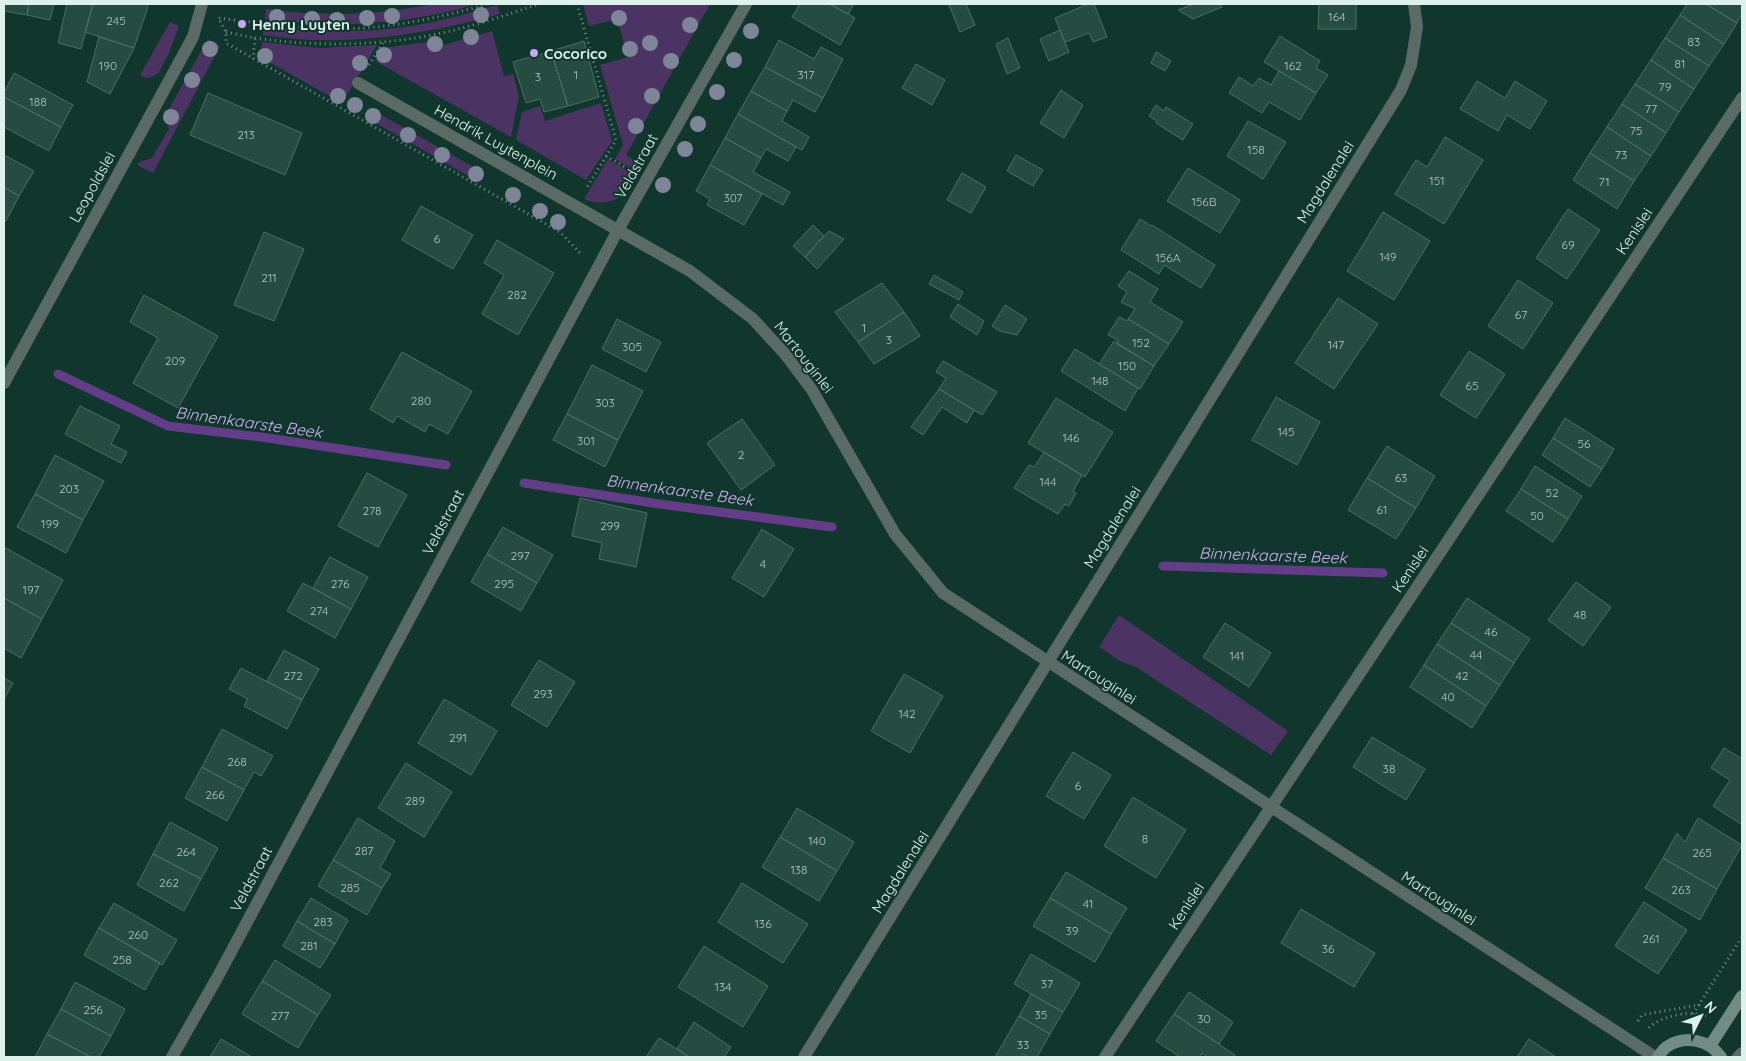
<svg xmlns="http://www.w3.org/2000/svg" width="1746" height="1061" viewBox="0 0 1746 1061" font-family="Quicksand,sans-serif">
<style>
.green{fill:#4b3464}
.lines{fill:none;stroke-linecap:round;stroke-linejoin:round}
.stream{stroke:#633d87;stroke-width:9}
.building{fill:#264b41;stroke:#4a7065}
.path{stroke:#739189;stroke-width:3;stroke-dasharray:1 4;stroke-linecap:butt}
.street{stroke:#5a6a65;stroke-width:12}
.secondary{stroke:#728b83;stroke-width:12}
.tree{fill:#7f8598}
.poi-dot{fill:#c8a6ef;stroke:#10362d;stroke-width:2}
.labels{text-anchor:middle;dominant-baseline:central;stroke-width:4;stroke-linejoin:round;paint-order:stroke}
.number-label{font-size:12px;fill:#afc8c0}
.poi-label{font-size:15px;font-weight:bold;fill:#ddf2eb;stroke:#10362d;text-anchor:start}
.street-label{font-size:15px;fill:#ddf2eb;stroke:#10362d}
.water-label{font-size:16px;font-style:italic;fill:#ceb2f0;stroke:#10362d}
</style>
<rect width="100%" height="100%" fill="#10362d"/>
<path class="green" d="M433 4H477C410 24 335 30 265 19L266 9C321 17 378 15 433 4Z
M583 4H710L626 155 640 164 636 171 615 159 623 145 600 65 628 57 617 19 589 26Z
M497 5 500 14C423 35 343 48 263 35L264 27C316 32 370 34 422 24 447 20 472 12 497 5Z
M170 22 179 26 169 53 158 74 146 78 140 75Z
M492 31 504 76 513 74 519 96 511 137 375 61 383 48 428 42 430 49Z
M208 39 220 46 153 173 137 165 139 162 152 158 169 129 165 116Z
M262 42 320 48 377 45 342 103 260 57Z
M601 103 612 141 586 180 516 140 522 112 540 106 545 121Z
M371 109 484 173 479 182 367 118Z
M608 159 634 175 630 182 634 184C622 201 604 207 584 199Z
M1119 615 1288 731 1271 755 1136 667 1120 661 1099 647Z"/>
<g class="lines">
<path class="stream" d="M58 374 168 426 261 437 446 465
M524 483 660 504 832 527
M1163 566 1383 573"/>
</g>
<path class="building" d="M4 4H29L27 15 4 11Z
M29 4H54L50 20 27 15Z
M67 4H93L81 49 58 43Z
M93 4H146L148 7 134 48 85 32Z
M800 4H830L855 18 840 45 792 17Z
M830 4H854L848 14Z
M953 4H966L975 25 960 32 949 5Z
M1088 4H1094L1107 37 1093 42 1089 33 1065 42 1055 18Z
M1194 4H1220L1222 7 1193 19 1178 10Z
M1319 4H1356V29H1318Z
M1687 4H1706L1737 23 1724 44 1680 15Z
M1706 4H1742V14L1737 23Z
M1680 15 1724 44 1709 66 1665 38Z
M1060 30 1069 52 1049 61 1040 39Z
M1280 36 1320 61 1316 68 1328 75 1316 93 1264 62Z
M99 37 134 48 110 94 87 82Z
M1008 38 1020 68 1007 74 996 44Z
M1665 38 1709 66 1694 89 1651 60Z
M779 40 814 59 821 47 843 59 823 98 765 67Z
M584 41 599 97 568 106 551 51Z
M551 51 568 106 544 112 540 99 526 103 513 62Z
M1156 52 1171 61 1165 71 1151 63Z
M1651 60 1694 89 1679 112 1635 84Z
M916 64 945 80 932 105 902 88Z
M765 67 823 98 815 112 793 100 787 111 751 91Z
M1279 71 1316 93 1300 120 1269 102 1262 113 1229 93 1239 77 1253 86 1259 78 1271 85Z
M14 73 73 105 61 127 4 97V93Z
M1477 81 1505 98 1515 81 1547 101 1530 129 1507 115 1498 131 1460 109Z
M1635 84 1679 112 1666 133 1622 104Z
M1061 90 1083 105 1064 138 1040 123Z
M751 91 787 111 782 121 809 137 802 150 738 114Z
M208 93 302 133 285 175 190 135Z
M4 97 61 127 49 151 4 127Z
M1622 104 1666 133 1651 156 1607 127Z
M1156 105 1164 111 1166 107 1193 124 1183 140 1156 123 1157 121 1149 116Z
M738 114 796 147 788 161 766 149 761 158 725 138Z
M1248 121 1286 142 1263 179 1227 156Z
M1607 127 1651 156 1634 181 1590 153Z
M1445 137 1483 160 1444 224 1395 194 1416 160 1427 167Z
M725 138 761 158 753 172 790 192 783 205 710 165Z
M1590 153 1634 181 1617 209 1573 180Z
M4 155 34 171 19 196 4 187Z
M1016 155 1043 170 1033 186 1007 171Z
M710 165 762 194 744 225 707 205 710 199 696 191Z
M1188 168 1240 200 1220 233 1167 201Z
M962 173 986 187 971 213 947 200Z
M4 187 19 196 6 221 4 220Z
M421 206 473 235 453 269 402 240Z
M1568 209 1600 230 1567 279 1536 258Z
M1383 212 1430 241 1394 300 1347 271Z
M1140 219 1151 226 1152 225 1215 265 1201 288 1164 265 1159 274 1121 250Z
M813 225 824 236 805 257 793 246Z
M829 231 844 239 817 269 805 257Z
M264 232 304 249 274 321 234 305Z
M497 240 554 273 518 335 482 314 504 275 484 263Z
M1129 271 1158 289 1150 302 1183 322 1169 344 1128 319 1135 309 1121 302 1127 292 1118 286Z
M934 275 963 292 959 300 929 284Z
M1518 280 1553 303 1523 349 1488 326Z
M882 283 904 312 858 342 835 312Z
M144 295 218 336 178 408 133 383 158 338 130 322Z
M1338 298 1378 324 1334 389 1295 363Z
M958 304 984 321 977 335 950 317Z
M1005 305 1027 319 1017 335 1000 331 992 326Z
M904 312 920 336 874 364 858 342Z
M1119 317 1127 321 1128 319 1169 344 1154 366 1117 344 1118 340 1108 335Z
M617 319 661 342 646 372 602 349Z
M1114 341 1154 366 1140 389 1099 364Z
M1075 349 1138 388 1125 411 1061 371Z
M1469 351 1505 374 1476 418 1440 395Z
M402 352 472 391 448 434 429 424 425 432 397 416 393 423 370 409Z
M943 361 997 392 982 415 939 389 946 378 936 372Z
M592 365 643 391 618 440 567 414Z
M939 389 974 410 967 423 942 407 923 435 911 427Z
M1276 397 1320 422 1297 465 1252 440Z
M1056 398 1113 432 1085 477 1028 443Z
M80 406 120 426 111 444 127 452 121 463 65 434Z
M567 414 618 440 605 467 553 440Z
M1565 418 1614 449 1602 469 1553 438Z
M742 419 775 465 741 490 707 443Z
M1553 438 1602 469 1590 487 1542 455Z
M1387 446 1435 476 1416 508 1367 478Z
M1044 452 1082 475 1073 491 1076 493 1069 506 1065 504 1058 514 1014 488 1029 465 1034 467Z
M55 455 104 481 83 520 35 494Z
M1535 466 1582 496 1568 519 1521 489Z
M367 473 407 495 378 547 338 526Z
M1367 478 1416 508 1396 539 1348 510Z
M1521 489 1568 519 1553 542 1506 511Z
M35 494 83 520 66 553 17 527Z
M580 498 647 513 636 567 599 559 602 543 572 536Z
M503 527 553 555 537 583 487 554Z
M762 529 794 549 764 597 732 578Z
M4 547 63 580 42 619 4 598Z
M487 554 537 583 521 611 471 582Z
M330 557 368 577 351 609 313 588Z
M1576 582 1611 607 1583 646 1548 620Z
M303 583 351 609 335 638 287 611Z
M4 598 42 619 21 658 4 648Z
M1467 598 1530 639 1514 663 1451 623Z
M1225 623 1271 653 1249 687 1203 657Z
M1451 623 1514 663 1500 685 1437 644Z
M1437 644 1500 685 1486 706 1424 665Z
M284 650 319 669 302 700 267 681Z
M539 660 575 682 547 727 511 705Z
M1424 665 1486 706 1472 728 1410 687Z
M241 668 302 700 287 729 244 706 248 699 229 689Z
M904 674 943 696 910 753 871 731Z
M4 678 13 683 4 699Z
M444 699 497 731 471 775 418 743Z
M222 729 273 756 261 776 254 772 244 790 202 767Z
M1372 737 1425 769 1406 800 1353 767Z
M1724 748 1742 759V821L1741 824 1713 806 1730 780 1711 768Z
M1073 752 1111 775 1084 819 1046 796Z
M406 763 452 792 424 837 378 808Z
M202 767 244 790 227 821 185 798Z
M1133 797 1186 830 1156 878 1104 846Z
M797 808 854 842 837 871 780 837Z
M358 818 395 841 380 868 391 874 382 888 333 860Z
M1698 818 1742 845 1717 889 1663 858 1677 833 1685 842Z
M170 822 218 848 201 879 153 854Z
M780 837 837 871 819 901 762 867Z
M153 854 201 879 184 911 137 885Z
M1663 858 1717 889 1700 920 1645 888Z
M333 860 382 888 367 915 318 886Z
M1066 872 1127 908 1111 934 1050 898Z
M742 883 808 924 783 963 718 922Z
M311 898 348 920 335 944 297 921Z
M1050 898 1111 934 1095 962 1033 926Z
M1644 902 1687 930 1658 974 1615 946Z
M114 903 177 940 162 965 99 928Z
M1301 909 1375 953 1354 987 1281 943Z
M297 921 335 944 320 968 283 946Z
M99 928 160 963 145 990 84 955Z
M704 946 768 986 743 1027 678 987Z
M1031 954 1080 983 1063 1012 1014 984Z
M275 960 331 995 318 1015 262 981Z
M262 981 318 1015 298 1048 242 1014Z
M75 982 125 1009 111 1036 61 1009Z
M1189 992 1233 1022 1219 1044 1174 1014Z
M1031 994 1063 1012 1050 1034 1019 1016Z
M61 1009 111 1036 99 1057H91L47 1034Z
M1174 1014 1235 1055 1234 1057H1208L1202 1053 1200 1057H1180L1156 1041Z
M1019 1016 1050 1034 1037 1057H1028L1023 1054 1022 1057H995Z
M694 1022 731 1047 724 1057H689L677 1049Z
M47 1034 91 1057H35Z
M659 1038 677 1049 689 1057H646Z
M221 1039 252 1057H210Z
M1529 1039 1556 1057H1517Z"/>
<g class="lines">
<path class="path" d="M577 4 616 140 586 189
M219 18C266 24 315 31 363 28 405 25 447 16 487 4
M220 21 226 32V43L560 232 582 255
M226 32 255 38 253 59
M255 38C310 46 367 46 422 37 462 30 501 17 539 4
M369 65 384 41
M606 156 630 170
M1693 1014 1742 937
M1638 1021 1642 1015 1698 1005 1710 1007
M1649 1028C1660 1016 1690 1010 1706 1016"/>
<path class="street" d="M358 83 690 271 753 319 785 354 812 390 895 534 943 593 1655 1057
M4 383 193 37 202 4
M172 1057 217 978 618 230 746 4
M804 1057 1401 90 1411 65 1417 27 1414 4
M1105 1057 1742 98
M1738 1057 1742 1053"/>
<path class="secondary" d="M1710 1046 1742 996
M1658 1057C1661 1053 1664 1048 1668 1046 1686 1035 1709 1040 1721 1057"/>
</g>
<g class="tree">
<circle cx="481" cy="15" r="8"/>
<circle cx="392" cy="16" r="8"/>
<circle cx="277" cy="17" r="8"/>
<circle cx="367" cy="18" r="8"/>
<circle cx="619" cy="18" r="8"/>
<circle cx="312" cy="19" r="8"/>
<circle cx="337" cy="20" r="8"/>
<circle cx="690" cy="25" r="8"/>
<circle cx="751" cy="31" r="8"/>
<circle cx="471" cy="37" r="8"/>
<circle cx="650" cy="43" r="8"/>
<circle cx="435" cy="44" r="8"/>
<circle cx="210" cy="49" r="8"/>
<circle cx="630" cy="49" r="8"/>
<circle cx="384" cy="55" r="8"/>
<circle cx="265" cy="56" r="8"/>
<circle cx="734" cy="60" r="8"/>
<circle cx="671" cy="61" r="8"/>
<circle cx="360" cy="63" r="8"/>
<circle cx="192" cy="80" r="8"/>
<circle cx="717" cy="92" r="8"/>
<circle cx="338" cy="96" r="8"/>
<circle cx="652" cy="96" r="8"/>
<circle cx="355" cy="105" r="8"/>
<circle cx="373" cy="116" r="8"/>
<circle cx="171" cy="117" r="8"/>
<circle cx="698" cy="124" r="8"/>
<circle cx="636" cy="126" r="8"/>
<circle cx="408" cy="135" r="8"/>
<circle cx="685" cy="149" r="8"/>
<circle cx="442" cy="155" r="8"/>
<circle cx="476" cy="174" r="8"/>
<circle cx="663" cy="185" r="8"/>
<circle cx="513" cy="195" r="8"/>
<circle cx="540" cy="211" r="8"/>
<circle cx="558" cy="222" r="8"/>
</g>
<g class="poi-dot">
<circle cx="242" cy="24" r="5"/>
<circle cx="534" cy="53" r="5"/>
</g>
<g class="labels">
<g class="number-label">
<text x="1337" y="16">164</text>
<text x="116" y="20">245</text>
<text x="1694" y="41">83</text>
<text x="1680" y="63">81</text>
<text x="108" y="65">190</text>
<text x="1293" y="65">162</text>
<text x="576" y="74">1</text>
<text x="806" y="74">317</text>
<text x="538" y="76">3</text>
<text x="1665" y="86">79</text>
<text x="38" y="101">188</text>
<text x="1651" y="108">77</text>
<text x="1636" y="130">75</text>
<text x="246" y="134">213</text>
<text x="1256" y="149">158</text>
<text x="1621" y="154">73</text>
<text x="1437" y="180">151</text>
<text x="1604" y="181">71</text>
<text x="733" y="197">307</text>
<text x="1204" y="201">156B</text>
<text x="437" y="238">6</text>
<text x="1568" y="244">69</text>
<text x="1388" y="256">149</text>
<text x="1168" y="257">156A</text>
<text x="269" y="277">211</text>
<text x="517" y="294">282</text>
<text x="1521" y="314">67</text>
<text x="864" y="327">1</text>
<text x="889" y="339">3</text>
<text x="1141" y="342">152</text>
<text x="1336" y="344">147</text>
<text x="632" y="346">305</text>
<text x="175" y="360">209</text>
<text x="1127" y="365">150</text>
<text x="1100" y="380">148</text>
<text x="1472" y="385">65</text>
<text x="421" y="400">280</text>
<text x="605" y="402">303</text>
<text x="1286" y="431">145</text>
<text x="1071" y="437">146</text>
<text x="586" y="440">301</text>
<text x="1584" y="443">56</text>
<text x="741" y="454">2</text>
<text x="1401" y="477">63</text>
<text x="1048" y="481">144</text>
<text x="69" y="488">203</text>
<text x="1552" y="492">52</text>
<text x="1382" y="509">61</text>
<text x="372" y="510">278</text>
<text x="1537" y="515">50</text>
<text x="50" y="523">199</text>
<text x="610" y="525">299</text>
<text x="520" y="555">297</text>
<text x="763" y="563">4</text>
<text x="340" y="583">276</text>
<text x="504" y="583">295</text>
<text x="31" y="589">197</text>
<text x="319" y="610">274</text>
<text x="1580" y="614">48</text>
<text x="1491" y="631">46</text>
<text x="1476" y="654">44</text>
<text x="1237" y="655">141</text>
<text x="293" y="675">272</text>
<text x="1462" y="675">42</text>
<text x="543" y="693">293</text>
<text x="1448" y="696">40</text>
<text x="907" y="713">142</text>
<text x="458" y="737">291</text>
<text x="237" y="761">268</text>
<text x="1389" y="768">38</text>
<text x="1078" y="785">6</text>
<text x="215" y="794">266</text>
<text x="415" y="800">289</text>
<text x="1145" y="838">8</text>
<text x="817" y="840">140</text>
<text x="364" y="850">287</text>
<text x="186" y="851">264</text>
<text x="1702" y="852">265</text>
<text x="799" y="869">138</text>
<text x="169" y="882">262</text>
<text x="350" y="887">285</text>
<text x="1681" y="889">263</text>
<text x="1088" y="903">41</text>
<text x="323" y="921">283</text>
<text x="763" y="923">136</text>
<text x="1072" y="930">39</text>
<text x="138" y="934">260</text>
<text x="1651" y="938">261</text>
<text x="309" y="945">281</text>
<text x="1328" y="948">36</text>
<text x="122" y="959">258</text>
<text x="1047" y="983">37</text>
<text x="723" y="986">134</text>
<text x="93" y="1009">256</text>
<text x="1041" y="1014">35</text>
<text x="280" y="1015">277</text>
<text x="1204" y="1018">30</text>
<text x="1023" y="1044">33</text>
</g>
<g class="poi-label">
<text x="252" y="24">Henry Luyten</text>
<text x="544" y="53">Cocorico</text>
</g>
<g class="street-label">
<text transform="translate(496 142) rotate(29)">Hendrik Luytenplein</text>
<text transform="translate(636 166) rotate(-61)">Veldstraat</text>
<text transform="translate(1325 182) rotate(-58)">Magdalenalei</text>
<text transform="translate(92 187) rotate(-61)">Leopoldslei</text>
<text transform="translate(1634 231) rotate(-56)">Kenislei</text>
<text transform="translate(804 357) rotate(52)">Martouginlei</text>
<text transform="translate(443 522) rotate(-62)">Veldstraat</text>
<text transform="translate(1112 527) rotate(-58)">Magdalenalei</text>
<text transform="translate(1410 569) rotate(-56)">Kenislei</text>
<text transform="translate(1099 677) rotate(33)">Martouginlei</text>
<text transform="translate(900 872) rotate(-58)">Magdalenalei</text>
<text transform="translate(251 879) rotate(-62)">Veldstraat</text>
<text transform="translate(1439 898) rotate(33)">Martouginlei</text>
<text transform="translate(1186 906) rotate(-57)">Kenislei</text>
</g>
<g class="water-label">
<text transform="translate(249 422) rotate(8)">Binnenkaarste Beek</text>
<text transform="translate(680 490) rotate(8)">Binnenkaarste Beek</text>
<text transform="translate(1273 555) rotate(2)">Binnenkaarste Beek</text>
</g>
</g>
<rect width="1746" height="1061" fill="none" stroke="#ddf2eb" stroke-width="10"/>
<g transform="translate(1701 1016) rotate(48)" stroke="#10362d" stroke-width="4" paint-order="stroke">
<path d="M0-4L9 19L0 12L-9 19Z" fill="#ddf2eb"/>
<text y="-8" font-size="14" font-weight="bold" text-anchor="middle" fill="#ddf2eb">N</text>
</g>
</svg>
